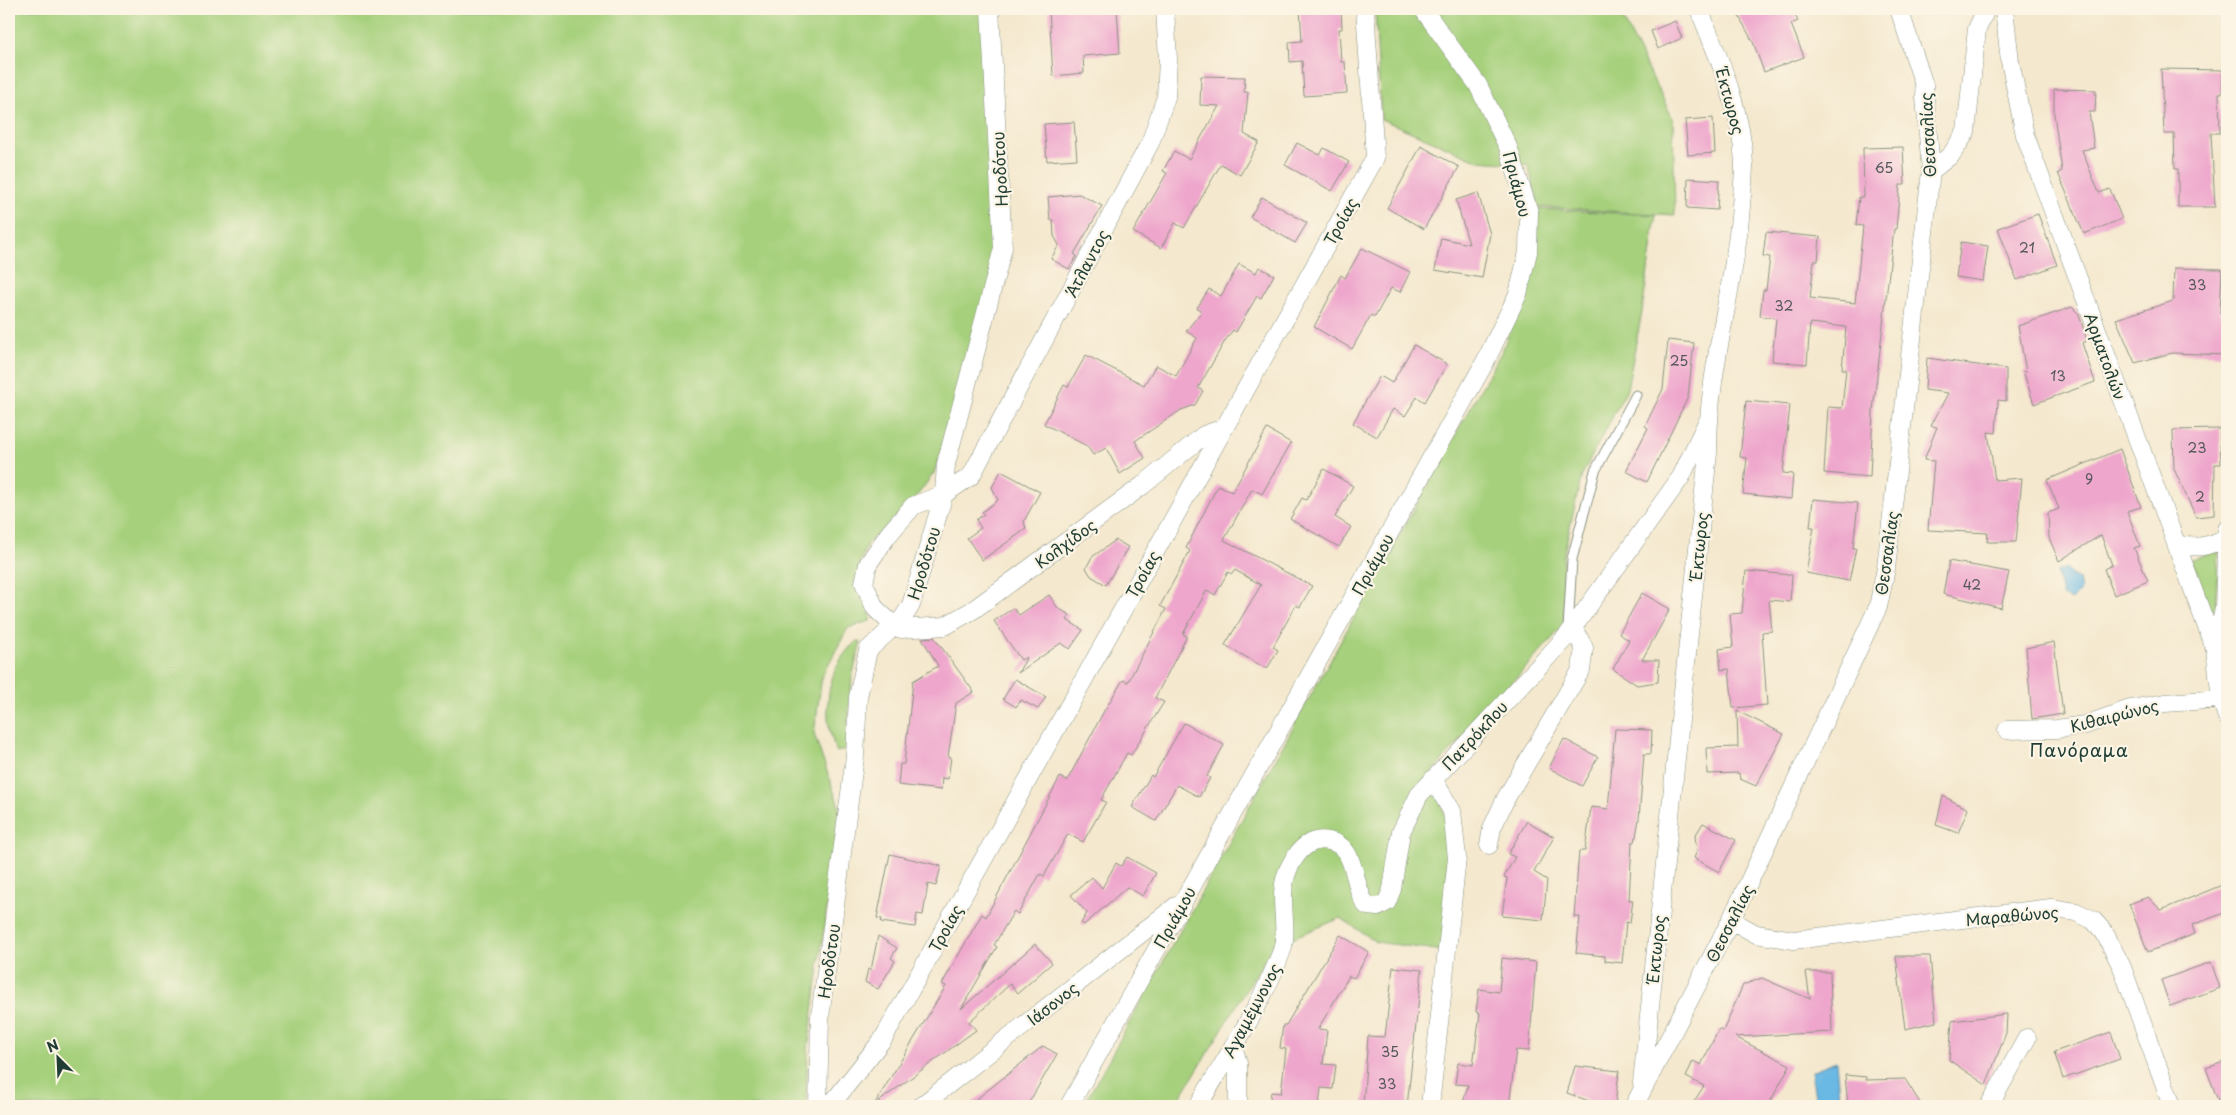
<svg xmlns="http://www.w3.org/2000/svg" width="2236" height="1115" viewBox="0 0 2236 1115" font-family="'Playpen Sans',sans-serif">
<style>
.green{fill:#a6d07c;stroke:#628658}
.water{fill:#6bb8e4;stroke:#457a8c}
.building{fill:#eea6cc}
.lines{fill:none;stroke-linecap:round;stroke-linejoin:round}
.service-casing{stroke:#8a9281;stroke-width:11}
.minor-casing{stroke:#8a9281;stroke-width:19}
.service{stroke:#fff;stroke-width:9}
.minor{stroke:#fff;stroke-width:18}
.labels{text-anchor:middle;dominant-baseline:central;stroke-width:4.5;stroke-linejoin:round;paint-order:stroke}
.number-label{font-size:14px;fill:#53575a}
.street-label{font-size:16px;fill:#1f3d34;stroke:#fcf5e5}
.neighbourhood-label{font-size:18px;letter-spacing:1px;fill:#1f3d34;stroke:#fcf5e5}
</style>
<rect width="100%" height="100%" fill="#fcf5e5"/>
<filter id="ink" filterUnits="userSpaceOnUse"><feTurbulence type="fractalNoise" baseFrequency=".02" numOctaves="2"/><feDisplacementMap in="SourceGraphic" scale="10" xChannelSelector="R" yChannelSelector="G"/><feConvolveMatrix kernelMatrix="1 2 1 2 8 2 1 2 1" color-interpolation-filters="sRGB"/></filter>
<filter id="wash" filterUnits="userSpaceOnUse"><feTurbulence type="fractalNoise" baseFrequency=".0096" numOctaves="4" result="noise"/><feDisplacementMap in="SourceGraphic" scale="20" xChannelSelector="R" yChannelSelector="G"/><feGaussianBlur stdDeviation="1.12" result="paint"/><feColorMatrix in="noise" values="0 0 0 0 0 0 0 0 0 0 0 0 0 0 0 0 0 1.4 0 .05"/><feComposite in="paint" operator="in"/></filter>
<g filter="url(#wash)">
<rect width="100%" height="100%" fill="#f4e8ce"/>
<path class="green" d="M9 9H982L1000 254 934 473 913 501 867 544 859 565 858 586 871 616 870 621 848 628 822 676 814 734 840 809 808 1049 806 1106H9Z
M1375 9H1618L1673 119 1675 215 1539 207 1528 165 1479 161 1381 119Z
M1539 209 1656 215 1642 312 1627 389 1582 475 1563 557 1564 625 1422 783 1439 798 1450 828 1444 951 1376 942 1341 918 1273 946 1175 1106H1083L1503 349 1534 266Z
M2217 552 2219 554 2215 610 2211 612 2191 561 2192 559Z
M857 641 861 642 852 677 848 724 850 748 837 752C820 717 826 665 857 641Z"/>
<path class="water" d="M2066 568 2070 574 2079 579 2081 590 2072 600 2062 596 2057 572Z
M1836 1061 1839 1096 1816 1104 1811 1071Z"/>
<g id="blocks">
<path class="building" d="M1049 9H1117L1120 53 1083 56 1084 73 1053 76Z
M1300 9H1341L1342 29H1339L1341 62H1345L1347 93 1304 96 1302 61 1290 62 1289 42 1302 41Z
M1735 9H1792L1798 21 1791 24 1804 57 1764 72 1753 42Z
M1675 21 1682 38 1658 49 1651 31Z
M2161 69 2223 70 2222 93H2219L2220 133H2211L2215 207H2178V169H2175L2174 134H2164Z
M1201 76 1245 77 1244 92H1248L1244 134 1259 142 1240 175 1221 164 1184 228 1175 223 1161 248 1133 232 1167 173 1163 171 1174 151 1189 159 1219 106 1200 105Z
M2054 89 2096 90 2095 112H2089L2094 148 2082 150 2099 193 2110 189 2122 219 2084 234 2058 173 2062 171 2054 114Z
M1713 118 1715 153 1688 155 1685 120Z
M1074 122 1077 159 1047 161 1044 124Z
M1297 143 1320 155 1324 148 1349 162 1332 191 1285 165Z
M1421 146 1459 167 1424 229 1387 208Z
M1903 147 1905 185H1900L1896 229H1894L1873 411 1870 477 1824 473 1828 407 1842 408 1846 369H1842L1846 327 1810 323 1807 364 1772 361 1776 318 1760 316 1763 290H1766L1770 257 1763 256 1766 232 1820 237 1818 261H1814L1810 298 1855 303 1863 226 1856 225 1859 197H1864L1863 148Z
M1688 178 1719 180 1717 210 1687 208Z
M1478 193 1490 234 1482 278 1435 270 1441 238 1469 244 1456 200Z
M1079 194 1102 206 1074 254 1077 256 1069 269 1051 259 1059 245 1054 236 1053 220H1050L1048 197Z
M1262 197 1307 223 1295 243 1250 217Z
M2038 214 2057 265 2017 280 1998 228Z
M1961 242 1988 246 1983 281 1956 277Z
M1362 248 1410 272 1400 292 1391 288 1375 317 1371 315 1352 349 1314 327 1341 275 1345 278Z
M1239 264 1256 273 1259 267 1274 275 1261 298 1257 296 1236 332 1233 330 1225 341 1198 388 1203 391 1195 405 1181 410 1135 441 1145 458 1120 474 1106 448 1093 455 1087 446 1044 424 1064 385 1068 387 1086 355 1144 385 1156 365 1176 376 1197 338 1186 331 1202 311 1197 308 1209 289 1221 296Z
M2174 268 2222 269 2220 313H2227V355L2172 353 2135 363 2116 319 2173 301Z
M2072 307 2079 314 2087 341 2082 343 2095 382 2034 404 2023 371 2026 372 2018 326Z
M1668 340 1694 343 1688 397 1647 482 1626 471 1648 428 1645 426 1663 389Z
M1414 345 1447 364 1425 402 1417 397 1405 416 1393 409 1377 437 1353 423 1380 376 1392 383Z
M1927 358 2006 369V401L1998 400 1996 433 1988 432 1995 480 2022 478 2016 542H1987L1988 533 1928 530 1934 461 1924 460 1937 427 1931 426 1948 393 1925 390Z
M1746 401 1790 405 1783 473 1793 474 1791 499 1743 494 1747 458 1740 457Z
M1267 429 1291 443 1262 494 1252 489 1224 540 1312 586 1300 607 1296 605 1273 647 1278 650 1267 669 1225 645 1261 585 1235 570 1232 574 1228 572 1215 595 1207 590 1183 634 1187 636 1155 698 1164 702 1131 755 1127 753 1101 800 1106 802 1083 842 1068 834 1044 876 1040 874 1018 914 1014 911 994 945 997 947 961 1009 1035 944 1052 963 1018 993 1010 984 969 1022 976 1030 874 1105 946 986 942 984 982 914 986 917 1060 777 1067 781 1104 711 1123 680 1128 682 1166 609 1160 606 1190 551 1186 548 1218 485 1232 492Z
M2220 429 2221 464H2215L2214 515 2196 517 2174 469 2173 430Z
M2120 449 2141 507 2127 511 2140 546 2134 548 2148 581 2114 595 2104 569 2112 565 2101 535 2059 561 2049 538 2048 513 2059 509 2047 480Z
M1324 469 1353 486 1335 517 1351 527 1339 547 1290 519 1302 498 1306 500Z
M1001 471 1040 492 1024 521 1026 529 982 560 967 538 981 528 976 520 984 514 982 512 998 500 992 487Z
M1813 499 1858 503 1853 548H1856L1849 581 1806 573 1814 527H1810Z
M1116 540 1128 547 1106 585 1091 576 1086 568 1092 557Z
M1949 561 2009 572 2001 608 1943 594Z
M1746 571 1792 575 1790 602 1769 600 1772 631 1762 632 1767 705 1733 708 1729 669 1721 670 1719 649 1733 647 1730 614 1742 613Z
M1642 593 1670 609 1642 660H1659L1658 682 1637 685 1613 669 1629 640 1619 634Z
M1049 595 1058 608 1070 615 1067 620 1083 630 1070 649 1061 643 1018 673 1027 657 1021 660 994 621 1013 608 1019 615Z
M934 637 974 692 956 703 948 757H951L948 779 942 778 941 790 898 785 900 764H904L913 681 938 666 922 638Z
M2054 642 2063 714 2032 719 2026 648Z
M1015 679 1046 697 1038 709 1021 700 1016 707 1003 699Z
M1737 711 1784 734 1756 786 1740 779 1739 773 1707 774 1706 748 1738 747Z
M1184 723 1224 745 1207 776 1210 778 1199 797 1177 785 1156 821 1132 807 1151 775 1153 777Z
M1615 729 1652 730 1651 754H1644L1639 819 1635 842H1632L1629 900H1633L1630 923 1626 922 1622 963 1605 961V956L1576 953 1580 917H1574L1579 851H1585L1591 807 1608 809Z
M1564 739 1598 757 1582 786 1549 768Z
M1943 796 1968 809 1958 833 1936 825Z
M1527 821 1554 837 1534 872 1547 880 1543 920 1502 916 1507 878 1504 877 1515 857 1508 854Z
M1703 823 1736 840 1719 872 1694 858 1697 851 1695 836Z
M890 854 941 866 936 886 928 884 923 915 917 914 915 927 881 922 882 919 877 918Z
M1127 857 1156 873 1143 896 1127 887 1084 925 1081 923 1087 913 1071 895 1092 877 1102 888 1116 863 1121 866Z
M2227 883V912L2192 925 2195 934 2148 952 2129 904 2148 897 2161 910Z
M1340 935 1369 952 1354 978 1349 976 1318 1029 1327 1030 1323 1064 1336 1065 1333 1089 1321 1088 1319 1106H1269L1271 1092 1281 1093 1286 1049 1280 1048 1283 1025H1286Z
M878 936 897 948 891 958 895 961 878 989 865 982 868 969 871 970Z
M1896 956H1930L1936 1022 1905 1029Z
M1502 958 1536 962 1529 1051 1516 1050 1509 1106H1462L1468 1085 1455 1084 1458 1063 1473 1065 1480 1013 1476 1012 1479 989 1499 992Z
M2211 962 2220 988 2170 1006 2161 980Z
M1393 967 1422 970 1407 1106H1363L1368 1036 1385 1037Z
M1806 972H1830L1832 1032 1735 1037 1790 1065 1768 1106H1691L1704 1086 1686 1077 1693 1061 1701 1065 1719 1029 1723 1031 1743 985 1762 978 1810 999Z
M2007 1014 2006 1033 1986 1085 1949 1060 1952 1021Z
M2111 1032 2120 1059 2063 1079 2054 1052Z
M1043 1046 1057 1054 1027 1106H968Z
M2227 1061V1106H2220L2206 1068Z
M1575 1066 1619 1071 1615 1106H1603L1567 1093Z
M1845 1075 1866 1077V1080L1905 1079 1922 1106H1848Z"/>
</g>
</g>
<g filter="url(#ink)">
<use href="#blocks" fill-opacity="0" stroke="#8a9281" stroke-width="1"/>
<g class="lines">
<defs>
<path id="service" d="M1568 630 1572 559 1595 471 1636 395"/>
<path id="minor" d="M1165 9 1168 59 1166 97 1150 143 971 476 944 494 913 506 888 535 868 564 864 583 875 608 894 626 901 629 945 626 973 610 1142 486 1204 435 1224 428
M2004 9 2010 61 2025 135 2215 649 2221 699 2227 717
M1931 171 1951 155 1966 132 1977 29 1986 9
M2176 544C2196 549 2209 547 2227 537
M2215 649 2224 609 2227 529
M2007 730 2057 729 2085 725 2130 709 2165 703 2221 699
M1489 845 1492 828 1506 798 1581 670 1584 648 1573 627
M1731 920 1756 934 1794 940 2051 908 2076 912 2093 920 2104 932 2122 967 2172 1106
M1233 1046 1238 1063V1106
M1642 1083 1708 453C1707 370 1735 289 1741 206 1742 192 1744 178 1744 164 1742 110 1719 59 1699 9
M818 1106 820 1017 855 756 858 697 868 650 903 618 911 605 944 494 946 464 1003 248 990 9
M820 1106 834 1101 883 1039 1375 158 1365 9
M921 1106 1176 906
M1069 1106 1485 362 1518 294 1528 252 1529 212 1508 147 1478 85 1423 9
M1198 1106C1227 1056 1261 1007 1281 953 1291 927 1274 893 1291 864 1299 849 1311 837 1329 841 1358 846 1352 888 1367 906L1378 907 1387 902 1392 889 1401 832 1419 795 1567 636 1681 477 1706 424
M1430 1106 1457 858 1452 811 1433 779
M1634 1106 1731 920 1878 607 1886 568 1931 171 1924 85 1899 9
M1989 1106 2027 1038"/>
</defs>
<use href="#service" class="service-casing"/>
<use href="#minor" class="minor-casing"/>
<use href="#service" class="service"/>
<use href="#minor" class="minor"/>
</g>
</g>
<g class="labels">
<g class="number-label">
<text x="1884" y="167">65</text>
<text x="2027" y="247">21</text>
<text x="2197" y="284">33</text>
<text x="1784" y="305">32</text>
<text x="1679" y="360">25</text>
<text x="2058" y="375">13</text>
<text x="2197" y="447">23</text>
<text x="2089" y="478">9</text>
<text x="2200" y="496">2</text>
<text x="1972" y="584">42</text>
<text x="1390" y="1051">35</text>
<text x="1387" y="1083">33</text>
</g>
<g class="street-label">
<text transform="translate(1731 101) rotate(75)">Έκτωρος</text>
<text transform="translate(1927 135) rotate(-93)">Θεσσαλίας</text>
<text transform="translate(999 169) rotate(-93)">Ηροδότου</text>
<text transform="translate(1518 184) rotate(75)">Πριάμου</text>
<text transform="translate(1340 221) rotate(-61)">Τροίας</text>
<text transform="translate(1086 263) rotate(-62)">Άτλαντος</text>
<text transform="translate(2106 356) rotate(70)">Αρματολών</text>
<text transform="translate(1065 543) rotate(-36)">Κολχίδος</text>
<text transform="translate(1698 546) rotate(-84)">Έκτωρος</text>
<text transform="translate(1886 553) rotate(-82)">Θεσσαλίας</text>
<text transform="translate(923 563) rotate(-73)">Ηροδότου</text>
<text transform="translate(1372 564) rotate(-61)">Πριάμου</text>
<text transform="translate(1142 574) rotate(-61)">Τροίας</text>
<text transform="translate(2114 715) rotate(-14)">Κιθαιρώνος</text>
<text transform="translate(1474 735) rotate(-47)">Πατρόκλου</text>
<text transform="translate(2012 915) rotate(-5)">Μαραθώνος</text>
<text transform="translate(1174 917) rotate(-61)">Πριάμου</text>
<text transform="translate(1729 923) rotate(-63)">Θεσσαλίας</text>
<text transform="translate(945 928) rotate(-61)">Τροίας</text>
<text transform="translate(1655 949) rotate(-84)">Έκτωρος</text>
<text transform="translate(828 961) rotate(-82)">Ηροδότου</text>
<text transform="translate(1052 1003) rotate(-38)">Ιάσονος</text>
<text transform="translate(1251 1010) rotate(-62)">Αγαμέμνονος</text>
</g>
<g class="neighbourhood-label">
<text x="2079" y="749">Πανόραμα</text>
</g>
</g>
<rect width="2236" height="1115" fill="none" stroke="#fcf5e5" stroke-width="30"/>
<g transform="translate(58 1058) rotate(336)" stroke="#fcf5e5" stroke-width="4" paint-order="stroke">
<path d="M0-4L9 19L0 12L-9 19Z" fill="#1f3d34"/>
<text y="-8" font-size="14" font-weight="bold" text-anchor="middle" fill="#1f3d34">N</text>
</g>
</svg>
